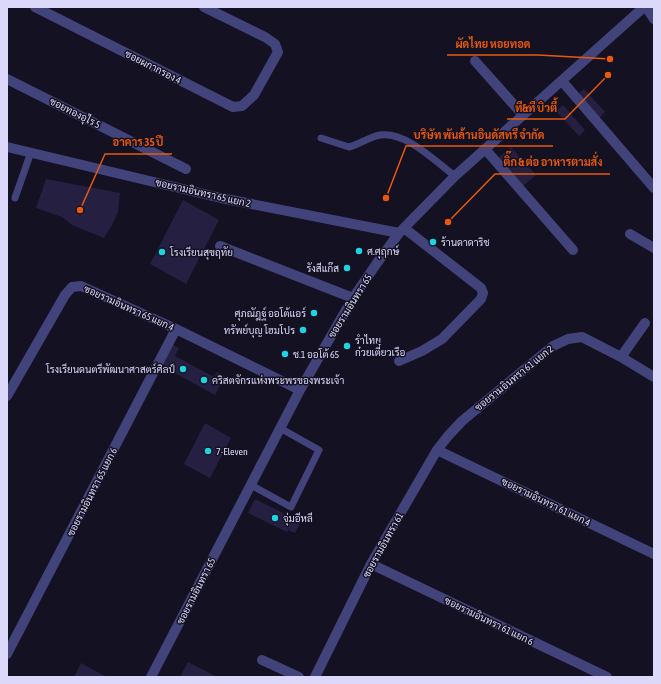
<svg xmlns="http://www.w3.org/2000/svg" width="661" height="684" viewBox="0 0 661 684" font-family="'Asap Condensed',Sarabun,sans-serif">
<style>
.building{fill:#252041}
.lines{fill:none;stroke-linecap:round;stroke-linejoin:round}
.lane{stroke:#43437b;stroke-width:7}
.street{stroke:#43437b;stroke-width:10}
.poi-dot{fill:#1ed4e0;stroke:#141122;stroke-width:1.5}
.labels{text-anchor:middle;dominant-baseline:central;stroke-width:3;stroke-linejoin:round;paint-order:stroke}
.street-label{font-size:10px;fill:#dbd8fa;stroke:#141122}
.poi-label{font-size:10px;fill:#dbd8fa;stroke:#141122;text-anchor:start}
.leader{fill:none;stroke:#e8590c;stroke-width:1.5}
.callout-dot{fill:#e8590c;stroke:#141122;stroke-width:1.5}
.callout-label{font-size:11px;text-anchor:middle;font-weight:bold;fill:#e8590c;stroke:#141122;stroke-width:3;stroke-linejoin:round;paint-order:stroke}
</style>
<rect width="100%" height="100%" fill="#141122"/>
<path class="building" d="M584 89 605 112 599 118 578 94Z
M563 105 585 130 579 136 556 111Z
M511 147 536 175 523 186 497 159Z
M46 179 120 193 118 212 112 225 104 238 72 225 62 217 36 208Z
M183 200 219 220 186 284 150 264Z
M173 345 179 348 175 356 214 377 217 372 225 376 215 395 162 366Z
M205 423 231 438 210 478 184 464Z
M255 499 301 522 295 533 288 530 287 532 248 513Z
M188 662 217 677H180Z
M81 663 107 677H74Z"/>
<g class="lines">
<path class="lane" d="M321 138 349 147C360 144 369 137 380 135 406 131 436 162 455 176
M15 198 31 152
M251 485 291 507 319 450 280 428"/>
<path class="street" d="M35 7 233 107 242 106 254 95 278 52 275 44 265 37 204 7
M646 7 654 19
M475 61 523 115
M7 79 186 169
M562 81 654 188
M7 147 221 198 399 233
M485 149 573 250
M630 234 654 248
M220 246 353 298
M621 357 645 323
M399 361 422 351 442 339 481 299 483 293 481 288 404 228
M7 396 65 295 72 287 81 286 176 329 300 390
M437 450 654 554
M371 564 607 677
M7 654 176 329
M262 660 299 677
M151 677 300 390 353 298 377 263 399 233 455 176 644 7
M315 677 371 564 437 450 448 436 462 421 553 346 568 339 582 337 621 357 654 377"/>
</g>
<g class="poi-dot">
<circle cx="433" cy="242" r="4"/>
<circle cx="359" cy="251" r="4"/>
<circle cx="162" cy="252" r="4"/>
<circle cx="347" cy="268" r="4"/>
<circle cx="314" cy="313" r="4"/>
<circle cx="303" cy="330" r="4"/>
<circle cx="347" cy="346" r="4"/>
<circle cx="285" cy="354" r="4"/>
<circle cx="183" cy="369" r="4"/>
<circle cx="204" cy="380" r="4"/>
<circle cx="208" cy="451" r="4"/>
<circle cx="275" cy="518" r="4"/>
</g>
<g class="labels">
<g class="street-label">
<text transform="translate(153 67) rotate(27)">ซอยผกากรอง 4</text>
<text transform="translate(75 113) rotate(27)">ซอยทองอุไร 5</text>
<text transform="translate(203 193) rotate(13)">ซอยรามอินทรา 65 แยก 2</text>
<text transform="translate(350 306) rotate(-58)">ซอยรามอินทรา 65</text>
<text transform="translate(129 308) rotate(24)">ซอยรามอินทรา 65 แยก 4</text>
<text transform="translate(514 378) rotate(-39)">ซอยรามอินทรา 61 แยก 2</text>
<text transform="translate(92 492) rotate(-63)">ซอยรามอินทรา 65 แยก 6</text>
<text transform="translate(546 502) rotate(26)">ซอยรามอินทรา 61 แยก 4</text>
<text transform="translate(383 545) rotate(-61)">ซอยรามอินทรา 61</text>
<text transform="translate(196 591) rotate(-63)">ซอยรามอินทรา 65</text>
<text transform="translate(489 621) rotate(26)">ซอยรามอินทรา 61 แยก 6</text>
</g>
<g class="poi-label">
<text x="441" y="242">ร้านดาดาริช</text>
<text x="367" y="251">ศ.ศุฤกษ์</text>
<text x="170" y="252">โรงเรียนสุขฤทัย</text>
<text x="339" y="268" text-anchor="end">รังสีแก๊ส</text>
<text x="306" y="313" text-anchor="end">ศุภณัฎฐ์ ออโต้แอร์</text>
<text x="295" y="330" text-anchor="end">ทรัพย์บุญ โฮมโปร</text>
<text x="355" y="340">รำไทย<tspan x="355" dy="12">ก๋วยเตี๋ยวเรือ</tspan></text>
<text x="293" y="354">ช.1 ออโต้ 65</text>
<text x="175" y="369" text-anchor="end">โรงเรียนดนตรีพัฒนาศาสตร์ศิลป์</text>
<text x="212" y="380">คริสตจักรแห่งพระพรของพระเจ้า</text>
<text x="216" y="451">7-Eleven</text>
<text x="283" y="518">จุ่มอีหลี</text>
</g>
</g>
<path class="leader" d="M610 59L538 55H447M608 75L565 119H507M386 198L406 146H553M80 210L105 154H172M448 222L495 174H610"/>
<g class="callout-dot">
<circle cx="610" cy="59" r="4"/>
<circle cx="608" cy="75" r="4"/>
<circle cx="386" cy="198" r="4"/>
<circle cx="80" cy="210" r="4"/>
<circle cx="448" cy="222" r="4"/>
</g>
<g class="callout-label">
<text x="493" y="48">ผัดไทย หอยทอด</text>
<text x="536" y="112">ที&amp;ที บิวตี้</text>
<text x="479" y="139">บริษัท พันล้านอินดัสทรี จำกัด</text>
<text x="138" y="146">อาคาร 35 ปี</text>
<text x="553" y="166">ติ๊ก &amp; ต่อ อาหารตามสั่ง</text>
</g>
<rect width="661" height="684" fill="none" stroke="#dbd8fa" stroke-width="16"/>
</svg>
